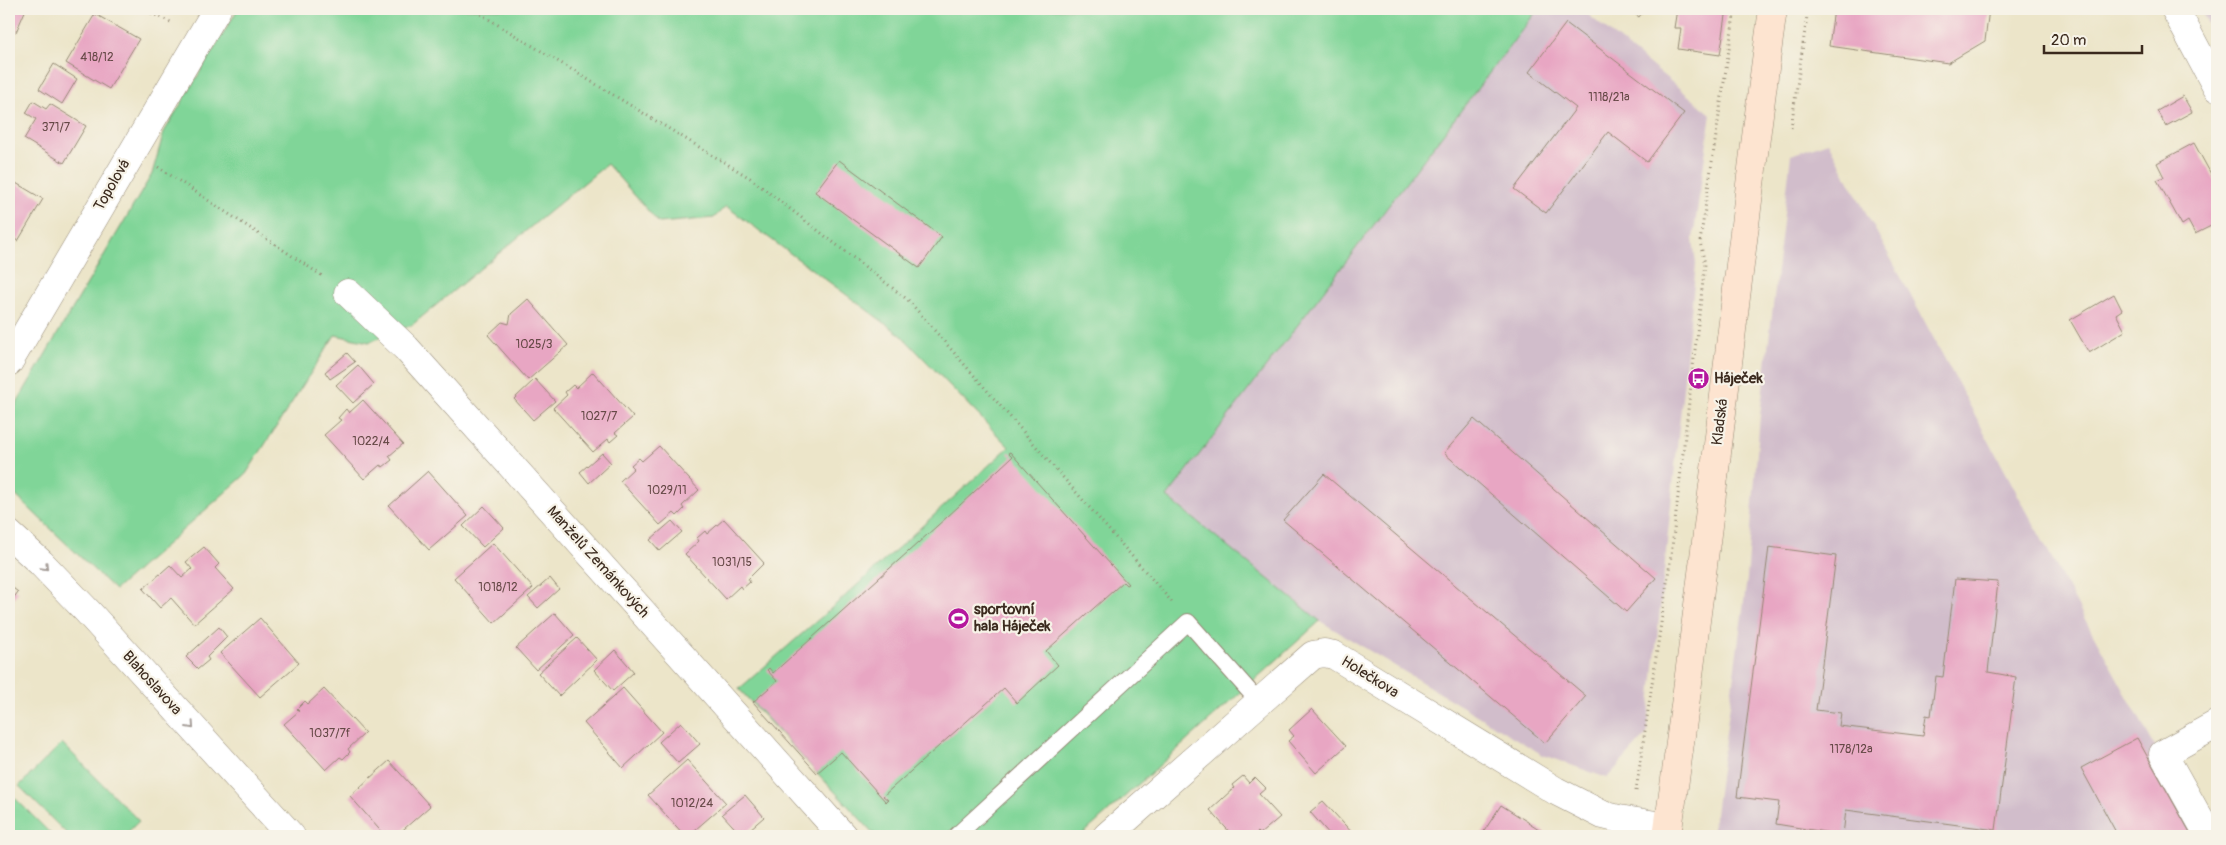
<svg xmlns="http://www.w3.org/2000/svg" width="2226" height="845" viewBox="0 0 2226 845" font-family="Pangolin,sans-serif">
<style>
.industrial{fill:#d1bdcb}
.green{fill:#80d598;stroke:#5e805b}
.building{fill:#e8a6c3}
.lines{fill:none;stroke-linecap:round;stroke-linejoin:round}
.lane-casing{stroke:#948874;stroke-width:18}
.street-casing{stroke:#948874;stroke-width:29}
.secondary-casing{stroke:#948874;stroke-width:29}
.path{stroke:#948874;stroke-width:3;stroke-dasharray:1 4;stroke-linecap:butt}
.lane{stroke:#fff;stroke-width:16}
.street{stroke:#fff;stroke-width:28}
.secondary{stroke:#fde4d0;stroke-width:28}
.oneway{stroke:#a79f9a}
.labels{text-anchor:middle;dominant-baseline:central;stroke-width:4.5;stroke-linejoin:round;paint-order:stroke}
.number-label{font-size:12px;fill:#664947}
.street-label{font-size:15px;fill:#3b2a1e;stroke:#f7f3e8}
.poi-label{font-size:15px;font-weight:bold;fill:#3b2a1e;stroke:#f7f3e8;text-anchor:start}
</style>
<rect width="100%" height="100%" fill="#f7f3e8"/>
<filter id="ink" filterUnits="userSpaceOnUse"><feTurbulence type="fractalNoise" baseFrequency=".02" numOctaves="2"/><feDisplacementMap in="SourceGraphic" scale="10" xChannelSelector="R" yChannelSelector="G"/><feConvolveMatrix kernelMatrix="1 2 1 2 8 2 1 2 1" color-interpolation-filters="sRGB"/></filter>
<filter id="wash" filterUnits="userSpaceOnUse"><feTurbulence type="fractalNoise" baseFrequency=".0096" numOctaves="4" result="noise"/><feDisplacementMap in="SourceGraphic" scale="20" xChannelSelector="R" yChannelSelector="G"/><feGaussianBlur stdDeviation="1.12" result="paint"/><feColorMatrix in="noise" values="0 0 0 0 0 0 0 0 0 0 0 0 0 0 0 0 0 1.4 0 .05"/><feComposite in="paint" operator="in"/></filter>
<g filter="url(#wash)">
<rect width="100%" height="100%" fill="#ece5c9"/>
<path class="industrial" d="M1538 9H1581L1711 114 1693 239 1696 264 1647 734 1607 778 1543 755 1320 621 1167 497Z
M2200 9H2217V41Z
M1828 142 2082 614 2204 836H1712L1747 579 1760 415 1791 155Z"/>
<path class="green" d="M238 9H1538L1167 497 1320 621 1081 836H876L739 689 844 597 1009 447 901 335 726 206 714 218 659 223 607 164 412 325 369 342 335 335 246 474 115 590 9 489V416L152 174 164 132Z
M62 743 139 821 124 836H69L19 786Z
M9 792 53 836H9Z"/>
<g id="blocks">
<path class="building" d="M9 9H26L16 32 9 28Z
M1628 9H1645L1639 17Z
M1677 9H1727L1720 55 1678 49 1681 28H1674Z
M1834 9H1989L1985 41 1948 63 1829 46Z
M95 14 139 39 109 89 66 63Z
M1566 23 1684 113 1647 162 1608 132 1546 213 1514 189 1576 108 1529 72Z
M54 64 77 79 62 104 39 89Z
M2183 96 2192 112 2166 126 2157 111Z
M33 101 46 109 50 104 86 126 64 163 24 139 36 119 26 113Z
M2194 143 2217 185V223L2195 234 2188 221 2182 225 2157 180 2164 177 2157 163Z
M839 160 942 237 919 268 815 192Z
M9 179 43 199 18 241 9 236Z
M2114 294 2122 310 2116 314 2125 331 2089 353 2070 320Z
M528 299 568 345 528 380 488 335 502 322 509 324 511 314Z
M347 353 355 362 330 379 325 372Z
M358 365 374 384 353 403 336 385Z
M593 372 633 417 615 433 618 435 610 442 608 439 593 452 553 408 567 395 565 392 573 385 576 388Z
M535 379 555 401 533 420 514 399Z
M363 400 403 444 389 456 392 460 383 467 380 465 364 479 324 435 341 420 338 418 346 409 349 413Z
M1474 419 1656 578 1626 612 1444 453Z
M659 446 699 490 682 506 684 509 677 516 674 513 660 525 620 481 634 468 631 465 639 458 642 461Z
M1010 452 1128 584 1126 585 1123 582 1046 651 1058 665 1017 703 1004 688 883 796 888 800 886 802 841 752 817 773 753 702 777 681 767 670 769 668 773 673 947 517 1012 457 1008 453Z
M602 453 611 463 589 483 580 472Z
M428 471 468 516 429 550 389 506Z
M1324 474 1586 696 1545 743 1283 520Z
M484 506 504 528 483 547 463 526Z
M724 519 764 563 748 579 750 582 742 589 740 586 726 599 685 554 699 541 697 538 705 531 707 534Z
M672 521 682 532 660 551 650 540Z
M493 543 533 588 494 623 454 578Z
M204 547 219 564 215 568 234 589 194 624 171 598 160 608 143 589 170 565 182 578 192 569 186 562Z
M1769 547 1836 556 1816 710 1841 713 1839 726 1923 736 1926 715 1931 716 1936 676 1943 677 1955 579 1998 582 1988 672 2016 677 1996 830 1846 810 1843 835 1776 824 1779 802 1737 797Z
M550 578 559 589 538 608 528 597Z
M9 585 18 592 9 604Z
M555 613 574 635 536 670 516 648Z
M260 618 299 663 260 697 220 653Z
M219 627 227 637 207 657 209 660 198 669 186 657Z
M577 638 597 660 559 696 538 673Z
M615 650 634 672 613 691 594 670Z
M623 688 662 732 623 768 584 723Z
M324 689 365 733 348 749 350 752 343 759 340 757 326 770 284 724 299 711 297 709 305 701 308 704Z
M1312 709 1346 746 1316 773 1288 741 1294 736 1289 730Z
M681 722 700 744 678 763 659 742Z
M2137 738 2192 836H2118L2081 768Z
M687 760 726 803 688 836H685L648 795Z
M389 761 430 806 396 836H385L350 796Z
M1243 776 1249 783 1255 777 1266 788 1259 794 1280 817 1260 834 1258 832 1253 836H1233L1210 810 1234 788 1232 785Z
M745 795 764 817 742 836 722 814Z
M1323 801 1355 836H1331L1310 812Z
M1501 805 1550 836H1481Z"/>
</g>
</g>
<g filter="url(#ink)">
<use href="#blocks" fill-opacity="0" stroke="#948874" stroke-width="1"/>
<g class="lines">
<defs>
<path id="lane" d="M956 836 1188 622 1259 702"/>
<path id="street" d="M2175 9 2217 88
M348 293 406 348 843 836
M9 362 217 9
M9 534 41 563 88 612 291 836
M1107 836 1313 655 1324 653 1334 655 1556 791 1603 815 1619 819 1668 827
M2209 836 2163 754 2217 724"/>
<path id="secondary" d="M1667 836C1707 561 1735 284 1773 9"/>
</defs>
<use href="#lane" class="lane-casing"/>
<use href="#street" class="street-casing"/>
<use href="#secondary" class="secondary-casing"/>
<path class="path" d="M142 9 173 23
M472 9 750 178 908 300 1172 602
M1791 128 1808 9
M158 167 324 277
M1636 791 1671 556 1705 264 1700 242 1735 9"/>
<use href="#lane" class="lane"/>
<use href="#street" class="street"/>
<use href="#secondary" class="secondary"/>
</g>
<defs><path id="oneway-chevron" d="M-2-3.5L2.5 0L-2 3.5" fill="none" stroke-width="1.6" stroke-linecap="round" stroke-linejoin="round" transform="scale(1.25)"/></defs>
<g class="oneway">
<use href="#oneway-chevron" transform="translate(45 567) rotate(46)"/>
<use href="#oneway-chevron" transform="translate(191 726) rotate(48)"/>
</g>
</g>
<defs>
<symbol id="bus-disc" viewBox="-11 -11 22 22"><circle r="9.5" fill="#b5179e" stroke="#f7f3e8"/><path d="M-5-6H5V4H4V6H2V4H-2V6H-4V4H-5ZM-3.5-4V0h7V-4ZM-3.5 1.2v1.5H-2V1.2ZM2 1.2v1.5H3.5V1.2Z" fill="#fff"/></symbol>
<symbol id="stadium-disc" viewBox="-11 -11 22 22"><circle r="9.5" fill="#b5179e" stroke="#f7f3e8"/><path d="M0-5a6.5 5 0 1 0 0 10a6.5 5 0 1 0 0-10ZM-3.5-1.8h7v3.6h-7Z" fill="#fff"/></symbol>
</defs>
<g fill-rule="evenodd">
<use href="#bus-disc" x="1686" y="366" width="25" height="25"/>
<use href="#stadium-disc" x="946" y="606" width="25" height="25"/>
</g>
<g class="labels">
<g class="number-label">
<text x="97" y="57">418/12</text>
<text x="1609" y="97">1118/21a</text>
<text x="56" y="127">371/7</text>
<text x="534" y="344">1025/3</text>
<text x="599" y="416">1027/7</text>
<text x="371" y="441">1022/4</text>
<text x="667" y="490">1029/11</text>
<text x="732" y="562">1031/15</text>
<text x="498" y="587">1018/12</text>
<text x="330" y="733">1037/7f</text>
<text x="1851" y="749">1178/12a</text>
<text x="692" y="803">1012/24</text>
</g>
<g class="street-label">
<text transform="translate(112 185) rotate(-60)">Topolová</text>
<text transform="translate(1720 422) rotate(-83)">Kladská</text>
<text transform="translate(598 562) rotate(48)">Manželů Zemánkových</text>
<text transform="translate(1370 677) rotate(32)">Holečkova</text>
<text transform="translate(152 683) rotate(48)">Blahoslavova</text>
</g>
<g class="poi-label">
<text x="1714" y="378">Háječek</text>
<text x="974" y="609">sportovní<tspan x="974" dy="17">hala Háječek</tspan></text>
</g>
</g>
<rect width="2226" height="845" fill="none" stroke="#f7f3e8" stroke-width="30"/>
<path d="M2044 45v8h98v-8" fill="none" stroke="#3b2a1e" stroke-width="2.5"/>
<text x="2051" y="45" font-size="15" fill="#3b2a1e" stroke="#f7f3e8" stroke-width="4" paint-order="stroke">20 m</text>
</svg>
